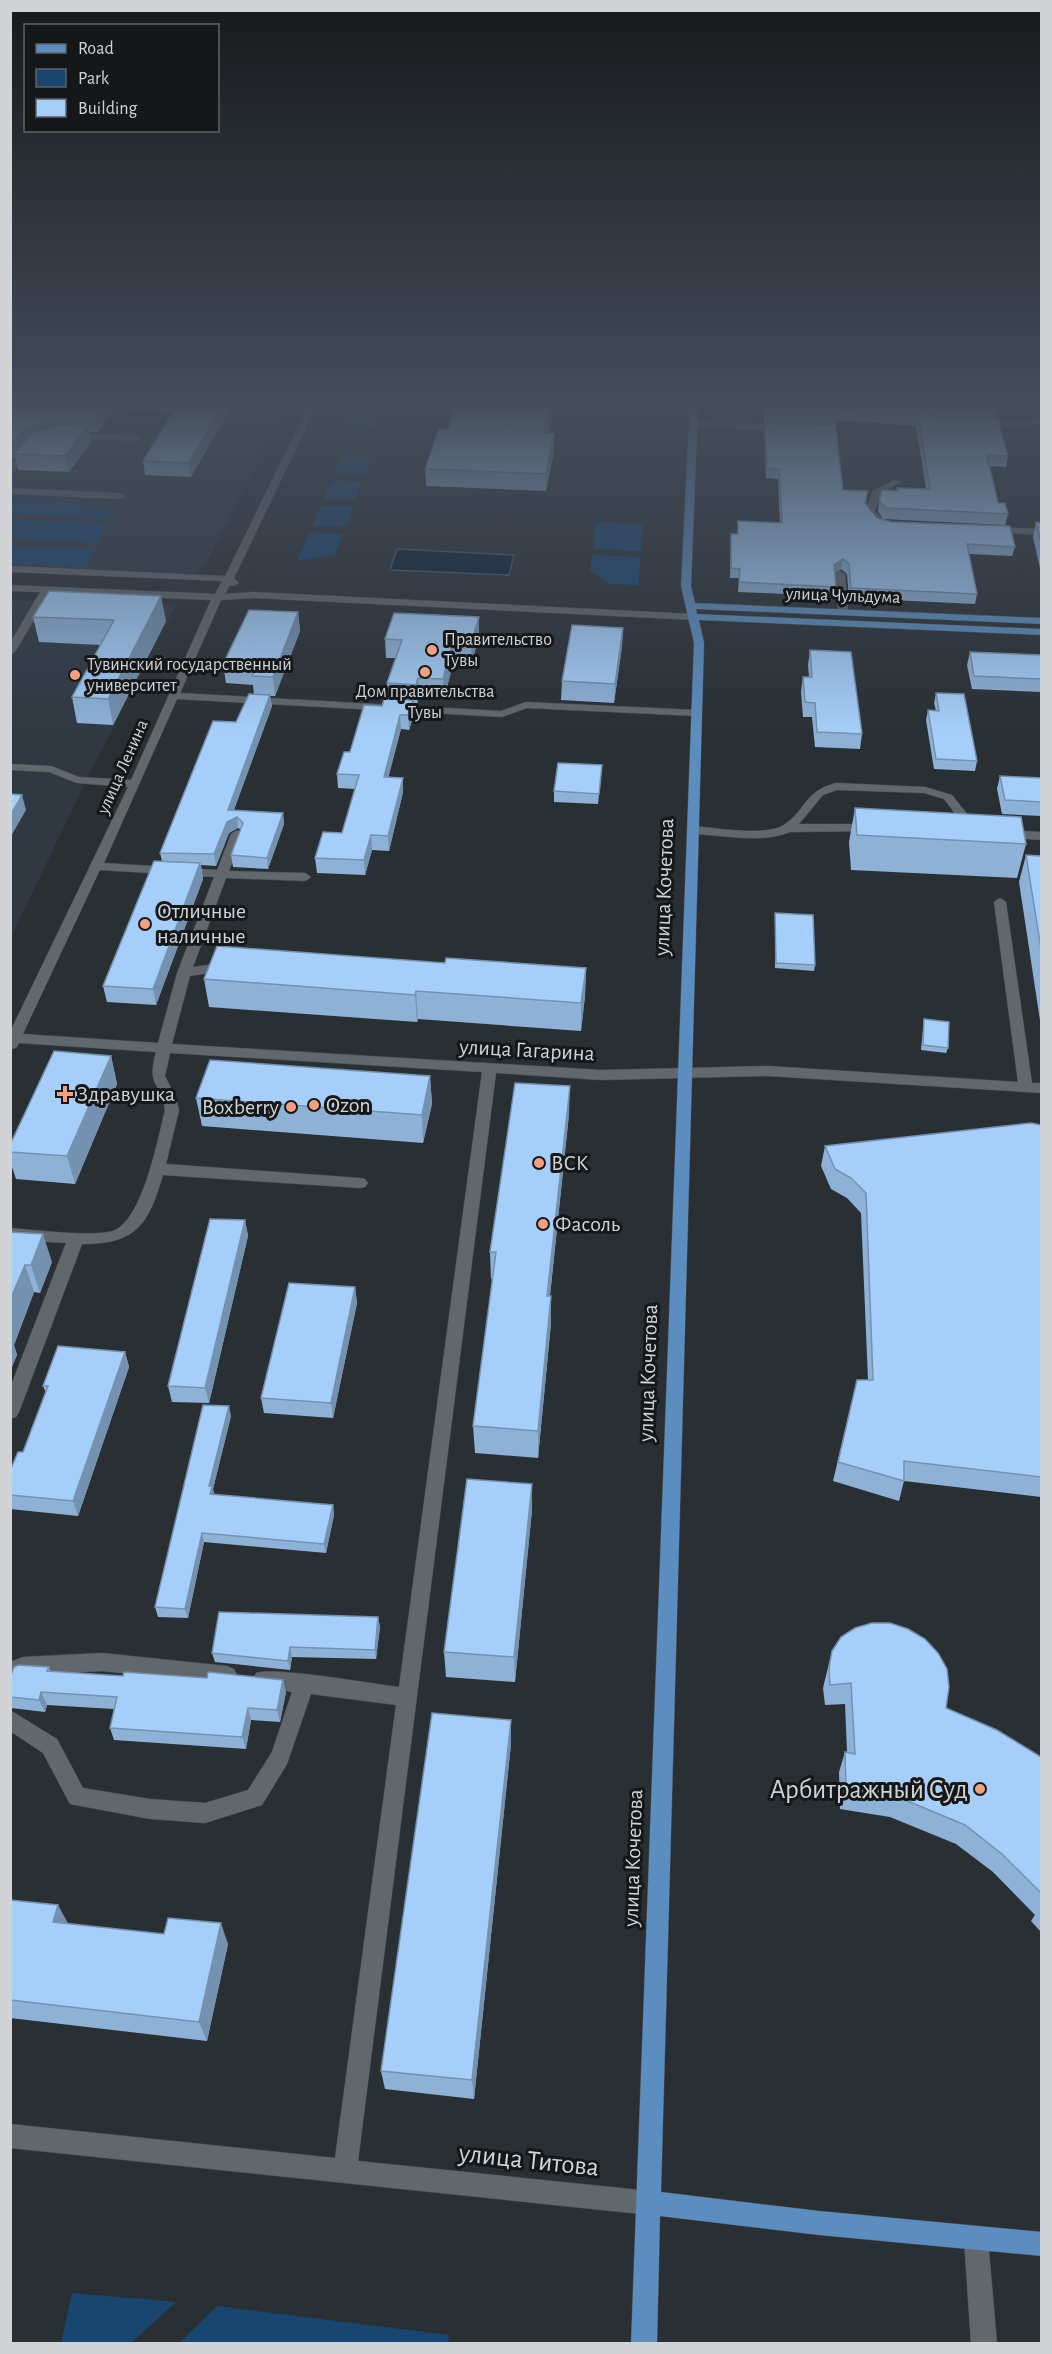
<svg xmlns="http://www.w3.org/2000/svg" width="1052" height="2354" viewBox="0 0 1052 2354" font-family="'Alegreya Sans',sans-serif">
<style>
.built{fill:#303942}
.green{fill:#194670}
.water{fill:#062038;stroke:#435667;stroke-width:1.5}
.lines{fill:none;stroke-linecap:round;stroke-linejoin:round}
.minor-casing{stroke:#484c4f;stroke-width:1}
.major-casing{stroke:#484c4f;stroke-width:1}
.minor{fill:#62676c;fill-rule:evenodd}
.major{fill:#5b8dbe;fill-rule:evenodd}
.wall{fill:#8eb2d7}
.shaded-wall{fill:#7491af}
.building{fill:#a5cffa;stroke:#7491af;stroke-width:1.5}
.poi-dot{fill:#f39f82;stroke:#151719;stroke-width:2}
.labels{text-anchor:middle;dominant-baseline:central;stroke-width:6;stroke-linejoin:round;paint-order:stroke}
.far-street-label{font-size:18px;fill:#d1d3d6;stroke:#151719}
.far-poi-label{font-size:18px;fill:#d1d3d6;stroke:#151719;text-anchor:start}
.street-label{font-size:22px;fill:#d1d3d6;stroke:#151719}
.poi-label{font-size:22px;fill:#d1d3d6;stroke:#151719;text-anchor:start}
.near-poi-label{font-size:27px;fill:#d1d3d6;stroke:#151719;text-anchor:end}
.near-street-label{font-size:27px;fill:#d1d3d6;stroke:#151719}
</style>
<rect width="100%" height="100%" fill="#2a2f33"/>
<path class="built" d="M11 405H287L204 567 188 574 11 568Z
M11 600 176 605 86 781 11 937Z"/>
<path class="green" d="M550 405H646L645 414 549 411Z
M350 414 381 415 375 427 354 426 346 421Z
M342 457 371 458 364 476 334 475Z
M331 481 362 482 355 500 324 499Z
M10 500 65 502 116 512 112 519 11 514Z
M321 505 354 506 346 527 313 526Z
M11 519 109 524 98 543 11 539Z
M596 522 643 524 641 551 593 549Z
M310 532 343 534 335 555 297 561Z
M11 546 95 549 85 567 11 564Z
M592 555 640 557 639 585 609 584 590 571Z
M72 2293 176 2302 131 2343H61Z
M217 2306 449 2335 448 2343H179Z"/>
<path class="water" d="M397 549 514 555 509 575 390 570Z"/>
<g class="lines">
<defs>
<path id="minor" d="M309 405H317L234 578 239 583 234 586 230 585 225 594 254 592 694 614 699 617 694 620 254 598 221 600 180 693 501 711 526 702 696 710 701 713 696 716 527 708 502 717 177 699 104 863 217 870 231 834 237 830 243 834 229 871 305 873 311 877 305 881 226 878 193 967 228 962 235 966 228 970 190 976 172 1044 601 1070 768 1066 1018 1082 994 902 1000 898 1006 902 1032 1083H1042V1093L768 1076 601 1080 496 1073 358 2161 650 2191 658 2195 662 2203 658 2211 650 2215 10 2148V2124L335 2158 396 1705 311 1694 287 1764 262 1805 205 1823 150 1819 70 1804 43 1753 10 1731V1710L57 1739 83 1788 150 1799 205 1803 248 1790 272 1752 292 1692 256 1685 253 1679 256 1673C273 1666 373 1684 399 1687L482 1072 170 1053 165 1076 176 1098 179 1110 166 1164 360 1178 365 1179 368 1183 365 1187 360 1188 163 1175C148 1225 137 1244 82 1244L19 1412 16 1417 10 1419V1388L66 1243 10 1240V1228C34 1230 93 1237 113 1231 143 1220 158 1138 165 1110 161 1080 146 1089 156 1052L19 1043 16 1048 10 1049V1032L128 787 77 783 49 772 10 770V764L51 766 79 777 131 780 211 600 50 593 15 652 10 655V643L40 592 10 591V585L215 594 222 581 10 572V566L225 576ZM100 870 214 877 177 973 158 1043 23 1034Z
M1042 419V424L982 428 978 425 982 422Z
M693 422 783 425 787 428 783 431 690 427 689 425Z
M70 433 138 435 142 438 138 441 67 438 66 436Z
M25 447 32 449 10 476V466Z
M894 480 901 482 881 493 875 511 888 524 883 527 876 525 865 511 873 491Z
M10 488 120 493 125 496 120 499 10 494Z
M991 527 1042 529V535L988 532V528Z
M840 571 845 574 848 612 843 615 838 612 835 574Z
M836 783 925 787 952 795 979 829 977 832H969L944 799 924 793 837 790 823 795 799 824H870L876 828 874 831 790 832C762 844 723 835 693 834L687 830 693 826C715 828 764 836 782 826 806 812 803 791 836 783Z
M1004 830 1042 832V840L1000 837 998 834Z
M102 1653 227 1666 234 1669 237 1675 234 1681 227 1684 102 1671 24 1675 10 1681V1662L23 1657Z
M976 2227 985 2230 988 2239 997 2344H971L964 2239 967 2230Z"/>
<path id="major" d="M690 405H698L691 586 695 603 1042 618V624L696 609 697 614 1042 629V635L699 620 704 643 661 2192 819 2211 1042 2232V2256L819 2235 660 2216 657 2344H631L694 643 681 586Z"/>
</defs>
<use href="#minor" class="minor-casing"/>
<use href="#major" class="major-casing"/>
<use href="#minor" class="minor"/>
<use href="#major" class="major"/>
</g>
<path class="wall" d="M10 405H232L191 477 145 475 143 461 173 412 114 409 98 432H89L91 442 69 472 18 470 15 456 13 458 10 464Z
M551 405V420L548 434H554V451L546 491 426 486 425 469 448 430Z
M764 405H1032L1031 408 996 407 994 418 1008 456 1006 467 989 466 998 503 1008 514 1005 525 883 519 878 511 879 500 897 491V488L926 489 916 426 837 420 836 427 843 490 867 501 866 504 877 518 892 522 1015 547 1012 556 969 554 977 594 975 604 849 598 847 574 841 569 835 573 836 587 835 596 738 592 739 578H730L731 534H737L738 521 780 523 778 479 766 478 764 432 765 423 831 425 829 424 764 422Z
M1036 522 1041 523V573L1033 537Z
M298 612 300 631 275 696H270L272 706 234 810 283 813 284 824 268 869 233 867 231 855 241 830 238 828 229 833 216 866 201 865 203 879 156 1005 107 1002 103 986 162 861 160 853 236 722 254 695 253 685 226 683 223 664Z
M33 617 166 621 113 725 77 723 72 697 100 645 39 642Z
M479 617V636L472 662 454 661 444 698 419 697 417 704H413L414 714 409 730 401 729 388 777 403 792 389 851 372 850 365 875 317 873 315 858 342 833 355 789 338 788 337 774 350 752 382 706 388 699 387 683 396 658H386L385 639Z
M623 628 622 646 614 703 561 700 562 681Z
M810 650 862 734 860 749 815 747 812 717H803L801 692 803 677H809L808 665Z
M970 652 1041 655V692L972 689 967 665Z
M936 693 977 761 975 771 934 769 926 720 928 710 936 711 934 703Z
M602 765 598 804 554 802V791Z
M1000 776 1041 778V816L1002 814 997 789Z
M855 808 1026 844 1017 878 851 870 849 842Z
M1026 855 1041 856V1027L1019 882Z
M775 913 815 965 814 971 775 968Z
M445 963 586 968 585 996 581 1031 418 1019 417 1022 209 1007 204 979Z
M924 1019 948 1048 946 1053 921 1050Z
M111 1056 117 1084 75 1184 16 1179 10 1161V1145Z
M430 1076 432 1104 423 1143 202 1126 196 1098Z
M569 1114 550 1296H551V1323L538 1458 475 1453 473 1426 493 1280 491 1279 490 1252Z
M1041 1125V1497L904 1481 899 1501 833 1481 857 1380H868L861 1213 847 1198 831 1189 821 1166 825 1146Z
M245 1220 248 1236 209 1403 172 1402 168 1386Z
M10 1232 52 1262 40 1293 34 1292 14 1345 17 1355 10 1371Z
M355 1287 357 1303 333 1418 264 1413 261 1398Z
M125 1352 129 1367 78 1516 10 1509V1471L23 1452 46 1393 43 1386Z
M231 1416 213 1489 214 1495 333 1505 334 1515 326 1553 204 1542 188 1618 158 1617 155 1607Z
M532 1510 515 1682 446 1677 444 1652Z
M378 1617 380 1627 376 1659 292 1657 290 1670 215 1662 212 1653Z
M832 1651 1041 1757V1932L1031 1921 1035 1915 993 1872 956 1844 890 1817 840 1809 839 1772 845 1752H847L845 1704 825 1705 823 1688Z
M49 1667 50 1671 286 1692 280 1722 251 1720 246 1749 114 1740 110 1728 114 1709 47 1705 45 1712 11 1708 10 1678Z
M511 1720V1744L474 2099 385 2089 381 2071Z
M10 1900 68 1924 228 1944 207 2041 10 2018Z"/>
<path class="shaded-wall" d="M10 405H20L10 414Z
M105 405H113L114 409 98 432 95 419Z
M223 405H232L191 477 189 463Z
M551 405V420L544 450V433Z
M938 409 936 420 932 415Z
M52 419 55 432 14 454 15 456 13 458 10 464V444L21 433Z
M87 426 91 442 69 472 65 456Z
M554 434V451L546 491V474Z
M843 559 841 569 833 574 834 565Z
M161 596 166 621 113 725 108 699Z
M298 612 300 631 275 696 273 677Z
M479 617V636L472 662 471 643Z
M623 628 622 646 614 703 615 684Z
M453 642 454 661 444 698 443 679Z
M418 678 419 697 417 704 416 685Z
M270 695 272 706 230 820 237 817 238 828 229 833 216 866 214 854 228 810Z
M413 700 414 714 409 730 408 715Z
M400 715 401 729 385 791 384 777Z
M403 778V792L389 851 388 836Z
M22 795 26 810 10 838V816Z
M283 813 284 824 268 869 267 858Z
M371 835 372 850 365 875 364 860Z
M200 863 203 879 156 1005 153 989Z
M586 968 585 996 581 1031V1003Z
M416 991 418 1019 417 1022 415 995Z
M111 1056 117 1084 75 1184 67 1156Z
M430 1076 432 1104 423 1143 422 1115Z
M570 1086 569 1114 547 1323V1296Z
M245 1220 248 1236 209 1403 205 1388Z
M43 1234 52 1262 40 1293 31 1265Z
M25 1265 34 1292 14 1345 17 1355 10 1371V1300Z
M355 1287 357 1303 333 1418 331 1403Z
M551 1296V1323L538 1458V1431Z
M125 1352 129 1367 78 1516 73 1501Z
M229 1406 231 1416 213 1489 214 1495 210 1494 209 1486Z
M532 1484V1510L515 1682 514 1657Z
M333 1505 334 1515 326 1553 324 1544Z
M202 1533 204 1542 188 1618 185 1609Z
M378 1617 380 1627 376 1659 375 1650Z
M290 1647 292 1657 290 1670 288 1661Z
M283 1680 286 1692 280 1722 277 1710Z
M41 1692 47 1705 45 1712 39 1700Z
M248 1708 251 1720 246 1749 242 1737Z
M511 1720V1744L474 2099 472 2080Z
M58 1905 70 1927 53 1922Z
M221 1923 228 1944 207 2041 199 2022Z"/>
<path class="building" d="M17 405H105L95 419H52L21 433 10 444V412Z
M177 405H223L189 463 143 461Z
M456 405H551L544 433 554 434 546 474 425 469 439 429 448 430Z
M765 405H995L996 408 938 409 932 415 938 420 998 418 1008 456 987 455 998 503H1005L1008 514 885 508 879 500 882 490 898 491 897 488 930 489 918 415 836 410 837 417 830 413 765 411Z
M835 422 843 490 868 491 865 503 877 518 892 522 1010 526 1015 547 967 544 977 594 851 588 849 564 843 559 834 565 836 587 739 582 740 569 731 568V534H738V521L782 523 779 469H767L765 423 830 425Z
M57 425 87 426 65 456 14 454 31 434Z
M1036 522 1041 523V543Z
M49 591 161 596 108 699 72 697 114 620 33 617Z
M249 610 298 612 273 677 252 676 256 666 223 664Z
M394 613 479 617 471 643 453 642 443 679 418 678 416 685 387 683 402 640 385 639Z
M572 625 623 628 615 684 562 681Z
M810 650 851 652 862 734 817 732 815 703 805 702 803 677H812Z
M970 652 1041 655V679L974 676Z
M936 693 964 694 977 761 936 759 928 710 939 711Z
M249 694 270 695 228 810 283 813 267 858 231 855 243 823 237 817 227 822 214 854 160 853 213 721 236 722Z
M384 699 413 700 408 715H400L384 777 403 778 388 836 371 835 364 860 315 858 323 832 342 833 359 775 337 774 344 752H350L364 705 382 706Z
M558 763 602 765 599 794 554 791Z
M1000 776 1041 778V802L1005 800Z
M10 794 22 795 10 816Z
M855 808 1021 817 1026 844 857 835Z
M1026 855 1041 856V949Z
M154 861 200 863 153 989 103 986Z
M775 913 813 915 815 965 776 963Z
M217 946 445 963 446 958 586 968 581 1003 416 991 415 995 204 979Z
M924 1019 949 1022 948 1048 923 1045Z
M54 1051 111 1056 67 1156 10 1152V1145Z
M210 1060 430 1076 422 1115 196 1098Z
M515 1083 570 1086 547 1296H551L538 1431 473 1426 496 1252H490Z
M1031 1123 1041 1125V1477L904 1461V1481L838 1462 857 1380H873L866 1193 851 1178 835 1169 825 1146Z
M210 1219 245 1220 205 1388 168 1386Z
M10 1232 43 1234 31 1265H25L10 1300Z
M289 1283 355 1287 331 1403 261 1398Z
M58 1346 125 1352 73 1501 10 1495V1471L18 1452H23L48 1386H43Z
M203 1405 229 1406 209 1486H212L210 1494 333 1505 324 1544 202 1533 185 1609 155 1607Z
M467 1479 532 1484 514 1657 444 1652Z
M219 1612 378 1617 375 1650 290 1647 288 1661 212 1653Z
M872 1623H890L908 1629 925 1639 938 1653 947 1669 949 1687 946 1708 997 1730 1041 1757V1893L1002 1854 965 1825 898 1797 846 1789 845 1752 855 1754 851 1683 830 1685 829 1667 832 1651 841 1637 855 1628Z
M18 1665 49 1667 47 1671 123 1676 124 1672 207 1678 208 1672 283 1680 277 1710 248 1708 242 1737 110 1728 117 1697 41 1692 39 1700 10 1697V1678L14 1667Z
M432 1713 511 1720 472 2080 381 2071Z
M10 1900 58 1905 53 1922 164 1934 168 1918 221 1923 199 2022 10 2000Z"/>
<linearGradient id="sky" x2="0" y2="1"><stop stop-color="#171a1c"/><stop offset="0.55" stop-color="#444d5b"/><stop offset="1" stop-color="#444d5b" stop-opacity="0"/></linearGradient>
<rect width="1052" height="734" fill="url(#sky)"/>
<g class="poi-dot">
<circle cx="432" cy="650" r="6"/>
<circle cx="425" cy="672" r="6"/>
<circle cx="75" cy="675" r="6"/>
<circle cx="145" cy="924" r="6"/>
<path d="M62 1085h6v6h6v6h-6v6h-6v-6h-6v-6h6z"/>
<circle cx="314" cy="1105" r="6"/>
<circle cx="291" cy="1107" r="6"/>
<circle cx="539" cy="1163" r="6"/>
<circle cx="543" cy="1224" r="6"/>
<circle cx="980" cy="1789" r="6"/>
</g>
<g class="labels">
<g class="far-street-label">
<text transform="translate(843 596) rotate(2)">улица Чульдума</text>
<text transform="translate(123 767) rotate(-66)">улица Ленина</text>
</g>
<g class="far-poi-label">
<text x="444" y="640">Правительство<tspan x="444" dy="21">Тувы</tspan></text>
<text x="87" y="665">Тувинский государственный<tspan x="87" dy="21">университет</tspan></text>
<text x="425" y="692" text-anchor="middle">Дом правительства<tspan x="425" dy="21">Тувы</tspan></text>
</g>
<g class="street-label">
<text transform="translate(664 887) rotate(-88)">улица Кочетова</text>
<text transform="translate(527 1050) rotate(3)">улица Гагарина</text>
<text transform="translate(648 1373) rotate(-88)">улица Кочетова</text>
<text transform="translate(633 1858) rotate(-88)">улица Кочетова</text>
</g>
<g class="poi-label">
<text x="157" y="911">Отличные<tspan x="157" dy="25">наличные</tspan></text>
<text x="77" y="1094">Здравушка</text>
<text x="326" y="1105">Ozon</text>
<text x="279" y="1107" text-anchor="end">Boxberry</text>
<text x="551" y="1163">ВСК</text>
<text x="555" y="1224">Фасоль</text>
</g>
<g class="near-poi-label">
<text x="968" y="1789">Арбитражный Суд</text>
</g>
<g class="near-street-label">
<text transform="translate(529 2160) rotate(6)">улица Титова</text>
</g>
</g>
<rect width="1052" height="2354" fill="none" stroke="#d1d3d6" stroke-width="24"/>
<rect x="24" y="24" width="195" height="108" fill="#151719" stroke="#606265" stroke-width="1.5"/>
<rect x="36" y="44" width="30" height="9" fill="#5b8dbe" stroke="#606265" stroke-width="1.5"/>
<text x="78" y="54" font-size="18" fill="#d1d3d6">Road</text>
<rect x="36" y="69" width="30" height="18" fill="#194670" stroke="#606265" stroke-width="1.5"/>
<text x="78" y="84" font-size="18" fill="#d1d3d6">Park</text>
<rect x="36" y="99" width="30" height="18" fill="#a5cffa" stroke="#606265" stroke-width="1.5"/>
<text x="78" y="114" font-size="18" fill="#d1d3d6">Building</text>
</svg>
